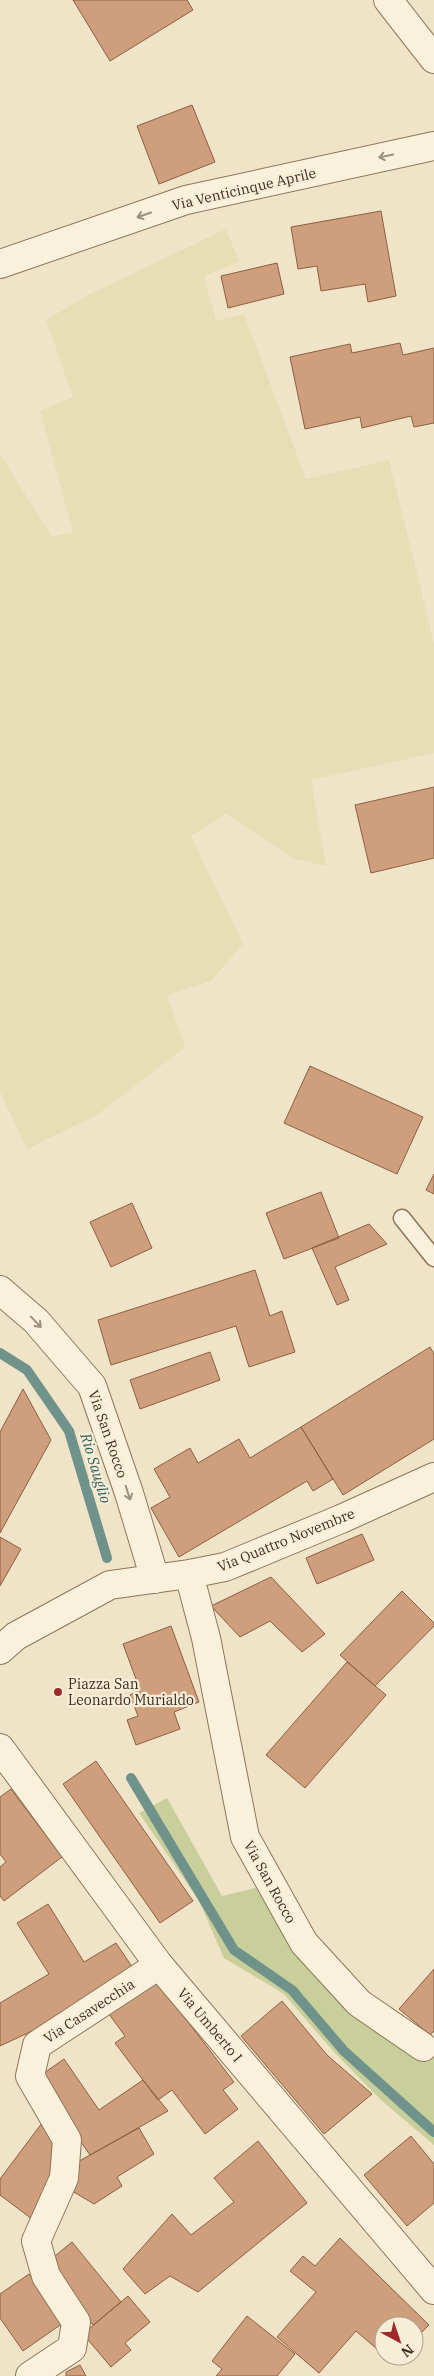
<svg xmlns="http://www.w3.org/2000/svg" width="434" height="2376" viewBox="0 0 434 2376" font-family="'IBM Plex Serif',serif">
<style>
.farmland{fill:#e6deb5}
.green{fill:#c9cf9b}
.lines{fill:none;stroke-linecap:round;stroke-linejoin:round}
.stream{stroke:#6f938a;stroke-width:10}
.building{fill:#cf9f7d;stroke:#8d5f41}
.service-casing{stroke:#8d765c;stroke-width:19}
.minor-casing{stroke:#8d765c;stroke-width:30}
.tertiary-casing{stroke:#8d765c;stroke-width:30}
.service{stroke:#faf1dc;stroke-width:16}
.minor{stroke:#faf1dc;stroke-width:28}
.tertiary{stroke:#faf1dc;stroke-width:28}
.oneway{stroke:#9c907e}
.poi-dot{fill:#9e2a2b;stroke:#f7eed8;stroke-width:2}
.labels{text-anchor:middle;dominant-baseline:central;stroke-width:4.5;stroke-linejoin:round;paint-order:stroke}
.street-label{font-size:14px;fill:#3d2e20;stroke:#f7eed8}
.poi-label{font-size:14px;fill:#3d2e20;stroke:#f7eed8;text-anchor:start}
.water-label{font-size:15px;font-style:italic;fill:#2f5d5a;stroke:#f7eed8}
</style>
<rect width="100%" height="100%" fill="#f0e4c8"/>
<path class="farmland" d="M226 229 239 262 204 276 216 321 244 314 306 479 389 460 434 643V753L311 780 326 866 294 859 226 814 191 836 243 944 211 981 167 995 185 1047 97 1115 27 1149 0 1092V454L52 537 73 532 40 411 73 397 46 320 90 294Z"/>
<path class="green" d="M167 1798 222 1896 259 1887 291 1936 434 2042V2145L381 2100 333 2051 284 1994 224 1958 199 1901 139 1813Z"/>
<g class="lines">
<path class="stream" d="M0 1353 27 1370 69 1431 107 1558
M131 1778 234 1950 292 1990 344 2051 434 2132"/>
</g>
<path class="building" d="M73 0H187L193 10 110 61Z
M192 105 215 162 159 184 137 126Z
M381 211 396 296 368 302 365 284 321 291 317 266 298 269 291 227Z
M277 263 284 294 228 308 221 276Z
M400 343 403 355 434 348V423L414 427 411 416 362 428 360 417 305 429 290 357 350 344 352 353Z
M434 787V858L371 873 355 805Z
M310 1066 423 1117 397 1174 284 1123Z
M434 1174V1194L426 1190Z
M321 1192 339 1238 284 1259 266 1213Z
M132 1203 152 1248 111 1267 90 1222Z
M369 1224 387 1244 335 1267 349 1300 337 1305 312 1248Z
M255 1270 270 1316 282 1311 295 1352 249 1367 236 1326 111 1365 98 1320Z
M430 1347 434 1354V1439L343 1495 301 1427Z
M210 1352 220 1380 140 1409 130 1380Z
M23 1389 51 1440 0 1533V1432Z
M301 1427 333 1479 313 1491 307 1481 179 1557 151 1508 170 1497 154 1469 190 1448 198 1463 239 1439 250 1458Z
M362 1534 374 1560 317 1584 306 1558Z
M0 1537 21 1549 0 1586Z
M271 1577 325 1634 302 1652 270 1621 240 1637 211 1606Z
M402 1591 434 1623V1626L375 1686 340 1655Z
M171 1626 199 1702 174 1712 180 1729 136 1745 127 1720 138 1716 130 1695 140 1690 123 1644Z
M347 1662 386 1695 305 1788 266 1755Z
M96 1761 193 1901 160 1923 63 1784Z
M11 1789 62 1857 4 1901 0 1896V1867L6 1862 0 1854V1797Z
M48 1904 84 1962 116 1943 135 1971 73 2012 0 2046V2003L49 1974 17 1923Z
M434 1969V2031L430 2035 399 2009Z
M152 1975 234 2082 223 2090 238 2109 205 2134 172 2090 158 2100 115 2043 125 2036 106 2010Z
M282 2001 327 2055 372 2094 324 2134 241 2036Z
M64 2059 99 2110 143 2080 168 2111 90 2155 37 2078Z
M45 2119 62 2161 36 2222 0 2195V2179Z
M139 2128 154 2154 117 2177 122 2186 94 2204 72 2191V2165Z
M411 2136 434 2164V2203L407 2226 364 2175Z
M258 2141 307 2203 198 2292 170 2276 145 2294 123 2269 172 2214 191 2235 234 2202 214 2178Z
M340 2238 429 2325 414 2340V2326H384V2355L356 2331 319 2373 277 2337 316 2292 290 2271 303 2256 315 2266Z
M72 2242 121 2302 93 2325 44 2265Z
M29 2274 63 2323 23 2351 0 2318V2294Z
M128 2296 150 2322 125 2343 131 2350 111 2367 83 2334Z
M247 2316 295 2354 277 2376H216L222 2369 212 2361Z
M80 2365 86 2376H66V2372Z"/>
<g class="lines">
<defs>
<path id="service" d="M402 1218 434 1258"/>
<path id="minor" d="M388 0 434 59
M0 264 186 200 434 146
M0 1290 36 1321 92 1386 129 1493 155 1579
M189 1574 206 1638 245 1837 304 1943 359 2003 423 2047
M0 1650 16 1636 110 1585 189 1574 225 1567 341 1519 434 1477
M30 2376 72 2348 76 2322 46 2276 36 2241 64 2178 67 2140 30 2076 37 2045 159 1965"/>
<path id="tertiary" d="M0 1748 159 1965 434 2290"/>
</defs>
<use href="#service" class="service-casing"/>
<use href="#minor" class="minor-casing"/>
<use href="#tertiary" class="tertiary-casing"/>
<use href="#service" class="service"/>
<use href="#minor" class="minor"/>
<use href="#tertiary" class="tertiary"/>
</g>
<defs><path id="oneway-shaft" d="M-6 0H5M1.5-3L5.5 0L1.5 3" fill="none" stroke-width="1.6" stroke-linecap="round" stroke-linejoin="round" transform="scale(1.25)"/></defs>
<g class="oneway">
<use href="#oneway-shaft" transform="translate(386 156) rotate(168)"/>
<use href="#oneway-shaft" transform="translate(144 215) rotate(161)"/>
<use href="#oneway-shaft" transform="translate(36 1322) rotate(46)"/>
<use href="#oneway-shaft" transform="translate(128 1493) rotate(72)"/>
</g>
<circle class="poi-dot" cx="58" cy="1692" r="5"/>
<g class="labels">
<g class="street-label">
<text transform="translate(244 189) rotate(-13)">Via Venticinque Aprile</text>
<text transform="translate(108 1434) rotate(71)">Via San Rocco</text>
<text transform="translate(286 1540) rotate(-22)">Via Quattro Novembre</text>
<text transform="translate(270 1882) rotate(61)">Via San Rocco</text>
<text transform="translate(89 2011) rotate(-33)">Via Casavecchia</text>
<text transform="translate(210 2025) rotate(50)">Via Umberto I</text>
</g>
<g class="poi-label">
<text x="68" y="1684">Piazza San<tspan x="68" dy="16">Leonardo Murialdo</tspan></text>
</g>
<g class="water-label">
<text transform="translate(96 1468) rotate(73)">Rio Sauglio</text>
</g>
</g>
<g transform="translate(399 2341) rotate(140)"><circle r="24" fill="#f7eed8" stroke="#ada18e"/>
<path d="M0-4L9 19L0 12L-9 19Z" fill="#9e2a2b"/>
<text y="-8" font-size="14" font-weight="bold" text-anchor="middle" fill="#3d2e20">N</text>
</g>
</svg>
